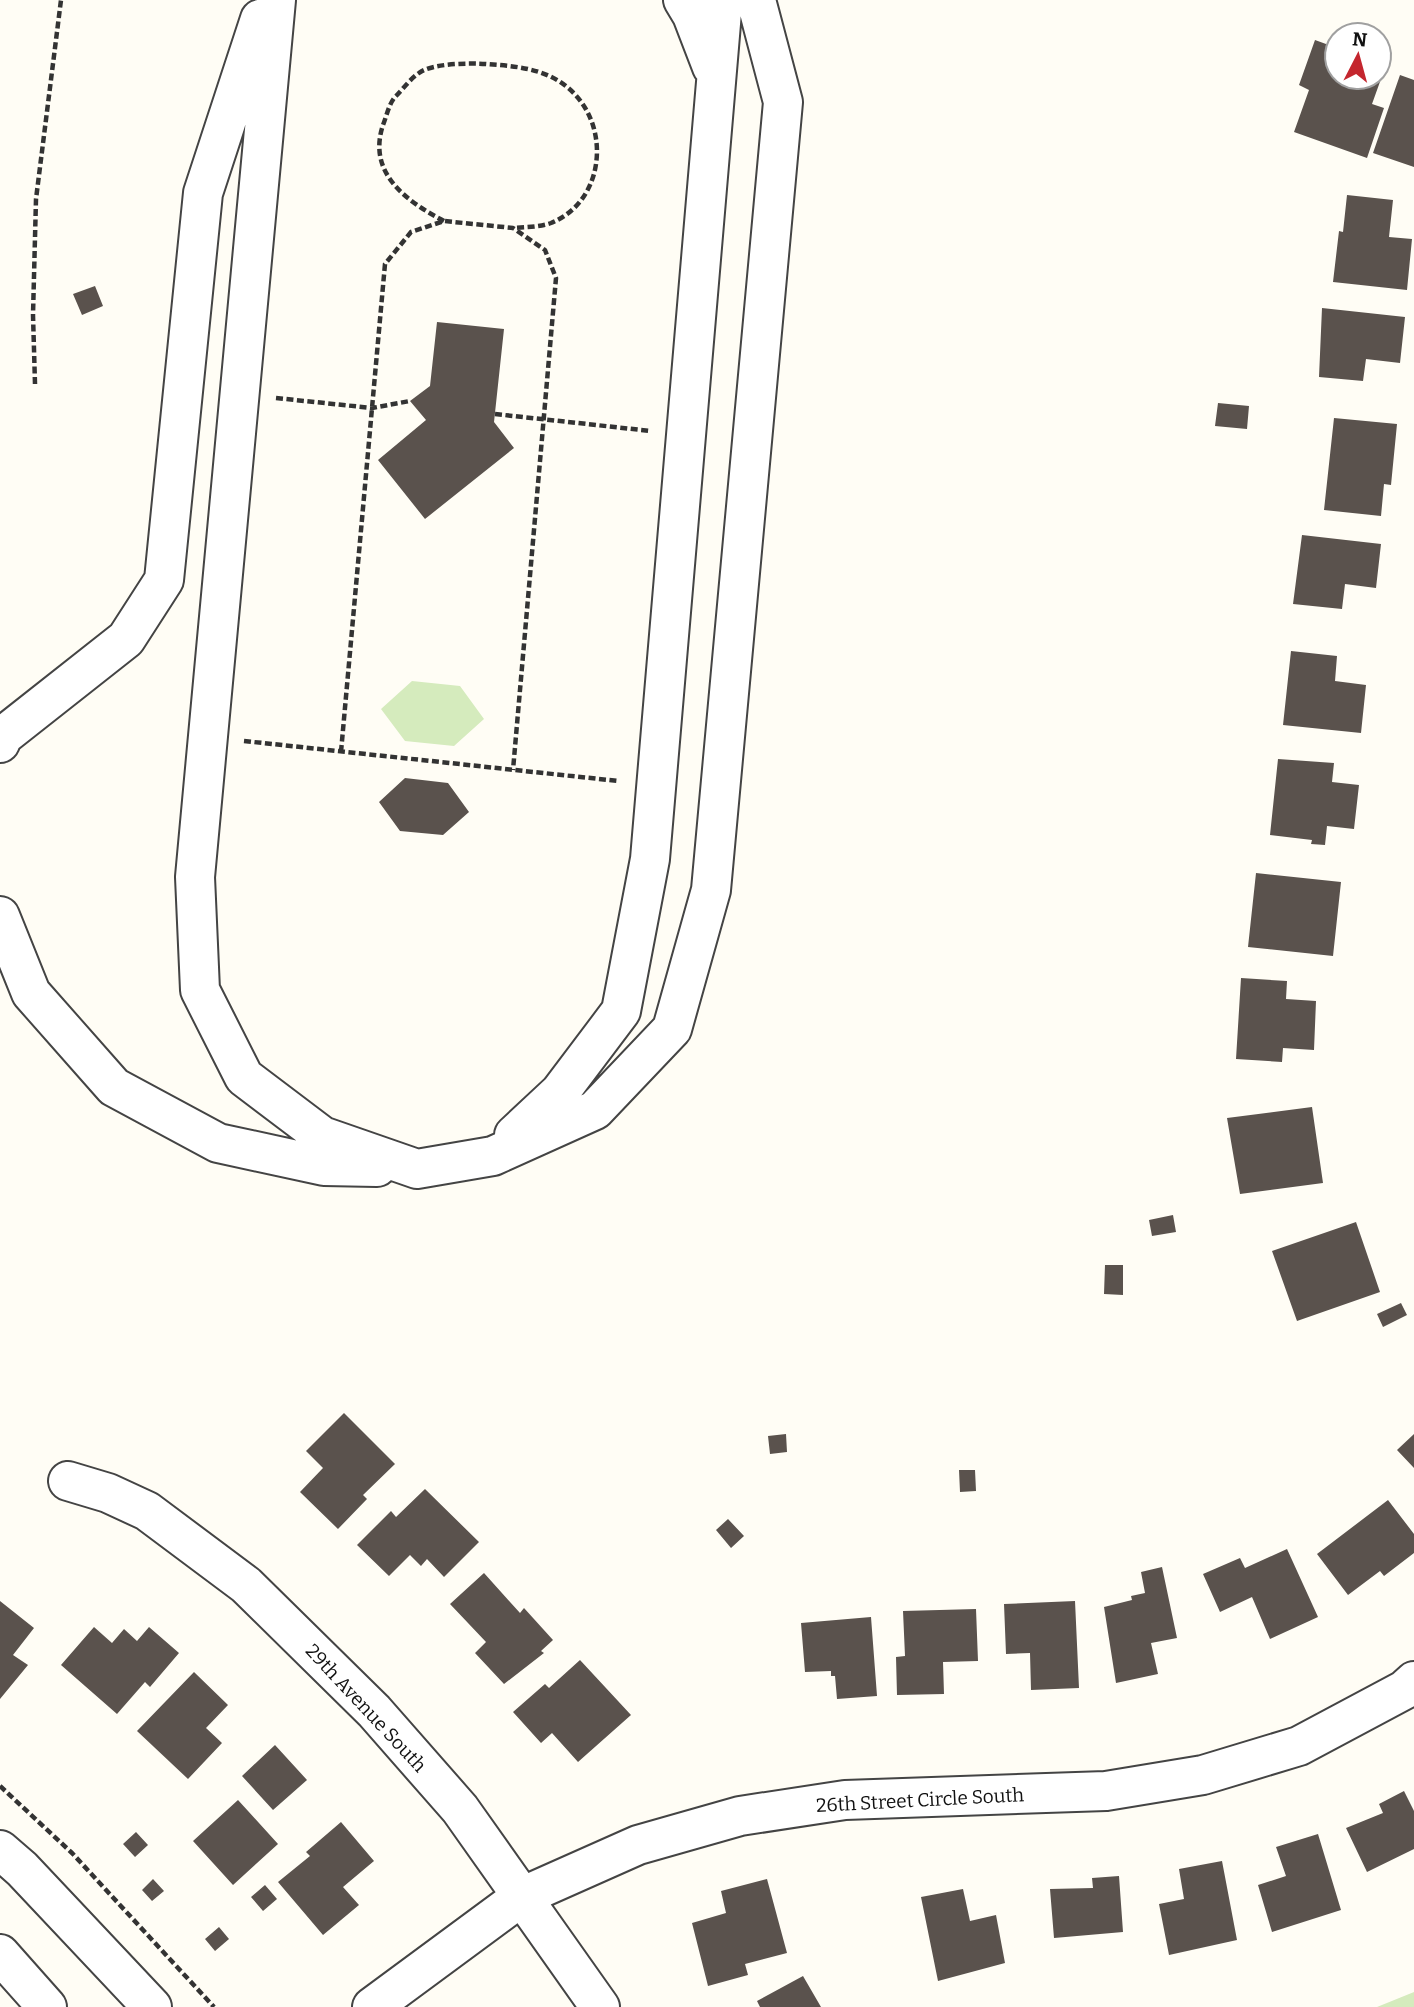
<svg xmlns="http://www.w3.org/2000/svg" width="1414" height="2007" viewBox="0 0 1414 2007" font-family="Bitter,serif">
<style>
.green{fill:#d5ebbd}
.building{fill:#5a524d}
.lines{fill:none;stroke-linecap:round;stroke-linejoin:round}
.minor-casing{stroke:#444;stroke-width:42}
.path{stroke:#333;stroke-width:4.5;stroke-dasharray:7 3.5;stroke-linecap:butt}
.minor{stroke:#fff;stroke-width:38}
.labels{text-anchor:middle;dominant-baseline:central;stroke-width:7;stroke-linejoin:round;paint-order:stroke}
.street-label{font-size:19px;fill:#111;stroke:#fff}
</style>
<rect width="100%" height="100%" fill="#fffdf5"/>
<path class="green" d="M412 681 460 686 484 719 454 746 405 741 381 709Z
M1414 1992V2007H1377Z"/>
<path class="building" d="M1315 40 1337 48V77H1379V62L1386 65 1372 104 1384 108 1367 158 1294 132 1309 90 1299 85Z
M1400 75 1414 80V167L1373 153Z
M1347 195 1393 200 1389 237 1412 239 1407 290 1333 282 1339 231 1343 232Z
M95 286 103 306 82 315 73 294Z
M1322 308 1405 317 1400 363 1366 359 1363 381 1319 377Z
M437 322 504 329 494 422 514 448 425 519 378 460 426 420 410 401 430 386Z
M1218 403 1249 406 1247 429 1215 426Z
M1334 418 1397 424 1391 485 1384 484 1381 516 1324 510Z
M1302 535 1381 544 1376 588 1345 584 1342 609 1293 604Z
M1291 651 1337 656 1335 681 1366 685 1361 733 1283 725Z
M1278 759 1334 763 1332 782 1359 785 1354 829 1327 826 1325 845 1311 844 1312 840 1270 835Z
M405 778 448 783 469 812 443 835 400 831 379 802Z
M1256 873 1341 882 1333 956 1248 947Z
M1241 978 1287 981 1286 999 1316 1001 1314 1050 1283 1048 1282 1062 1236 1059Z
M1312 1107 1323 1183 1240 1194 1227 1118Z
M1173 1215 1176 1232 1152 1236 1149 1220Z
M1356 1222 1380 1292 1297 1321 1272 1251Z
M1105 1265H1123V1295L1104 1294Z
M1401 1303 1407 1315 1383 1327 1377 1314Z
M344 1413 395 1464 363 1495 367 1499 338 1529 300 1492 323 1468 306 1451Z
M786 1434 787 1452 770 1454 768 1436Z
M1414 1434V1468L1397 1450Z
M959 1470H975L976 1491 960 1492Z
M425 1489 479 1542 444 1577 427 1559 421 1566 410 1555 389 1576 357 1545 391 1511 396 1517Z
M1388 1500 1414 1534V1553L1384 1576 1380 1571 1348 1595 1317 1554Z
M728 1519 744 1536 731 1548 716 1530Z
M1287 1549 1318 1617 1270 1639 1252 1597 1220 1612 1203 1574 1240 1558 1245 1568Z
M1162 1567 1177 1638 1151 1643 1158 1674 1116 1683 1104 1607 1132 1600 1131 1596 1145 1593 1141 1572Z
M484 1573 520 1613 524 1608 553 1640 541 1651 544 1653 504 1684 475 1653 486 1642 450 1604Z
M0 1601 34 1628 13 1655 28 1665 0 1699Z
M1075 1601 1079 1688 1031 1690 1030 1653 1006 1654 1004 1604Z
M976 1609 978 1661 943 1662 944 1694 897 1695 896 1657 905 1656 903 1611Z
M871 1617 877 1696 837 1699 835 1676H831V1671L805 1672 801 1623Z
M94 1627 112 1643 124 1629 137 1641 149 1627 179 1653 150 1687 145 1682 117 1714 61 1665Z
M580 1660 631 1715 578 1762 552 1733 541 1743 513 1712 545 1684 549 1688Z
M194 1672 228 1705 206 1728 222 1743 188 1779 137 1731Z
M275 1745 307 1780 273 1810 242 1776Z
M1404 1791 1414 1811V1849L1367 1872 1346 1828 1383 1813 1379 1804Z
M238 1800 278 1844 233 1885 193 1841Z
M341 1822 374 1861 343 1887 359 1905 323 1935 278 1882 310 1856 306 1852Z
M136 1832 148 1845 135 1857 123 1844Z
M1318 1834 1341 1910 1272 1932 1258 1885 1286 1876 1276 1847Z
M1222 1861 1237 1940 1169 1955 1159 1904 1184 1899 1179 1869Z
M1119 1876 1123 1932 1054 1938 1050 1889 1093 1888 1092 1878Z
M153 1879 164 1891 152 1901 142 1890Z
M767 1879 787 1953 745 1964 748 1975 708 1986 692 1923 726 1913 721 1891Z
M265 1885 277 1899 263 1911 251 1897Z
M963 1889 970 1921 996 1915 1005 1963 938 1981 921 1897Z
M219 1927 229 1939 215 1951 205 1939Z
M803 1976 821 2007H760L757 2001Z"/>
<g class="lines">
<defs>
<path id="minor" d="M276 0 195 877 200 990 244 1077 322 1136 417 1169 493 1156 595 1110 672 1029 711 890 783 102 756 0
M683 0 692 15 712 67
M0 743 3 736 126 639 164 580 203 193 260 19
M0 916 31 993 114 1087 218 1143 324 1166 377 1167
M514 1135 560 1092 621 1011 650 859 723 0
M68 1481 108 1493 147 1511 246 1585 374 1711 460 1809 600 2007
M0 1850 22 1869 152 2007
M0 1954 47 2007
M372 2007 521 1897 638 1845 740 1816 845 1800 1106 1791 1203 1775 1299 1746 1404 1690 1414 1681"/>
</defs>
<use href="#minor" class="minor-casing"/>
<path class="path" d="M444 221C406 201 367 173 383 125 387 115 389 103 396 96 403 89 410 79 419 73 432 63 470 63 486 64 514 66 544 68 567 87 612 123 606 201 551 223 540 227 525 227 514 228
M35 384 33 315 36 199 61 0
M276 398 372 408 410 401
M495 414 651 431
M244 741 618 781
M341 752 385 264 411 232 444 221 513 228 545 250 556 278 513 770
M0 1786 72 1853 214 2007"/>
<use href="#minor" class="minor"/>
</g>
<g class="labels">
<g class="street-label">
<text transform="translate(366 1708) rotate(47)">29th Avenue South</text>
<text transform="translate(920 1800) rotate(-3)">26th Street Circle South</text>
</g>
</g>
<g transform="translate(1358 56) rotate(6)"><circle r="33" fill="#ffffff" stroke="#a0a0a0" stroke-width="2"/>
<path d="M0-5L12 26L0 18L-12 26Z" fill="#c4262e"/>
<text y="-10" font-size="19" font-weight="bold" text-anchor="middle" fill="#111111">N</text>
</g>
</svg>
